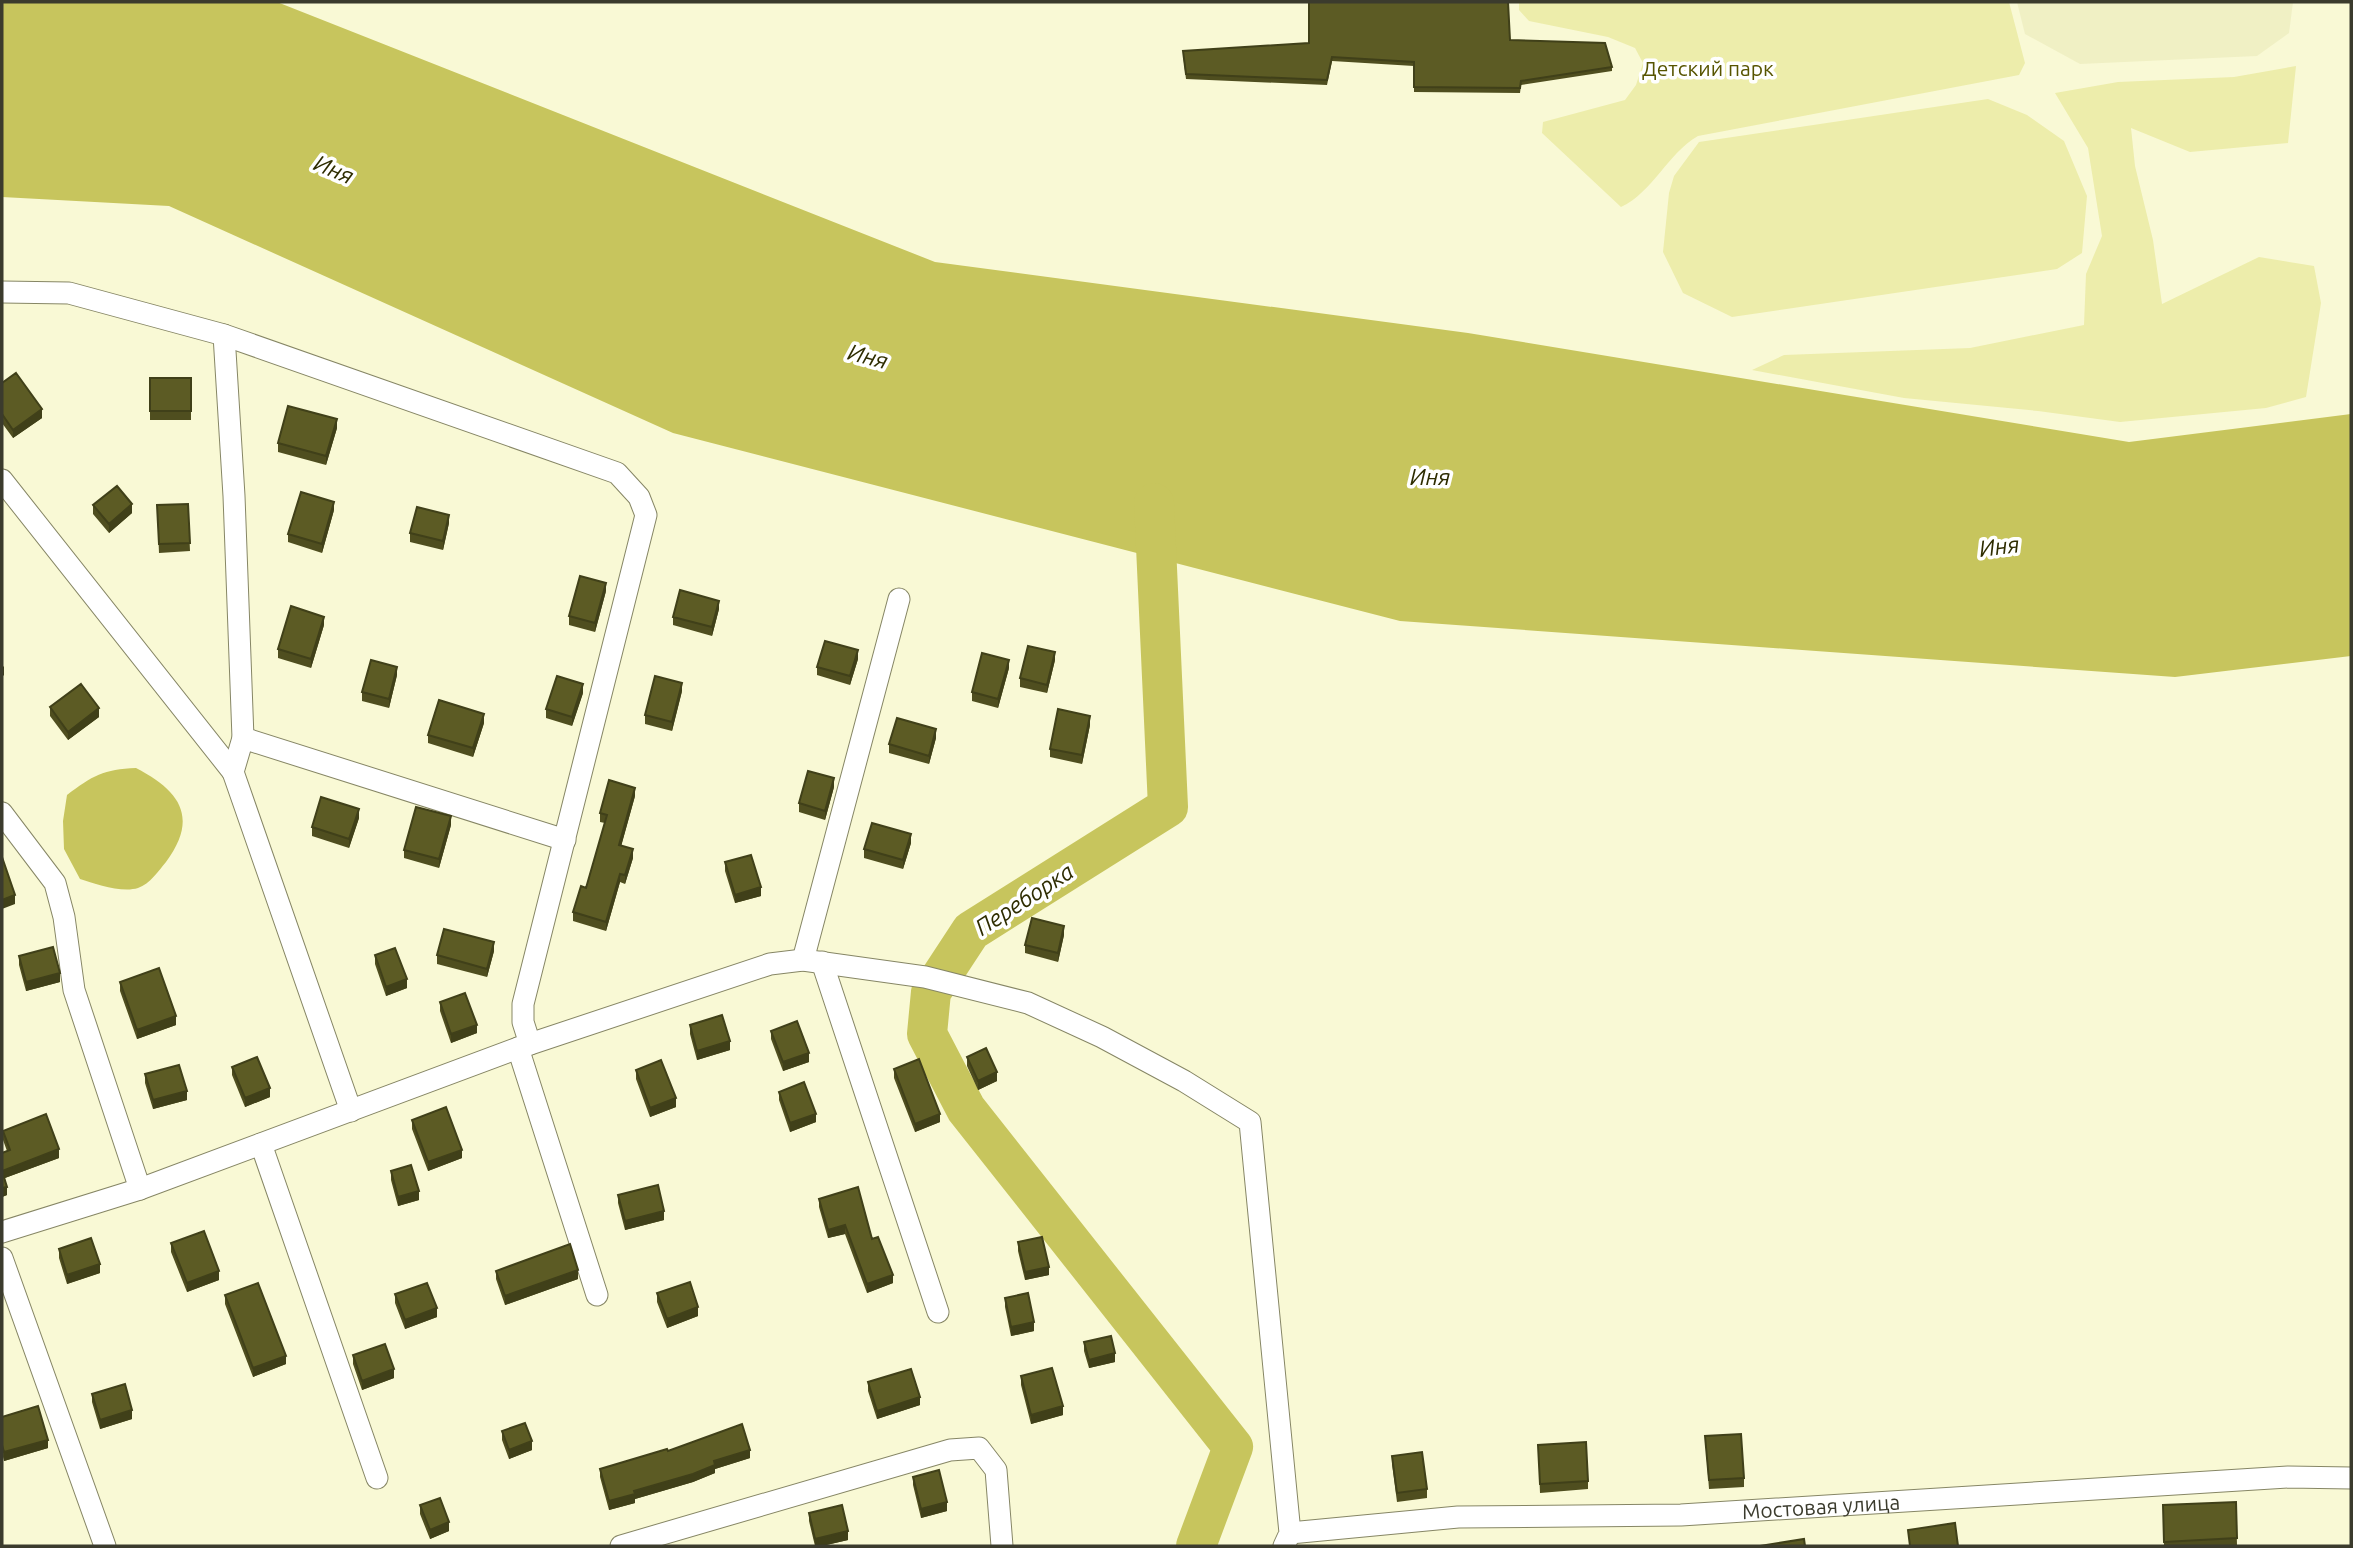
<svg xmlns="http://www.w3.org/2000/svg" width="2353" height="1548" viewBox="0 0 2353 1548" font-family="Ubuntu,sans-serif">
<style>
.built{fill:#f0f0c4}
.green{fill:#ededab}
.water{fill:#c7c55d}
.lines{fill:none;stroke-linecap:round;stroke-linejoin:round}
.river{stroke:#c7c55d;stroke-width:40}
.minor-casing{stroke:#868665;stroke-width:23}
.minor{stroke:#fff;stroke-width:21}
.wall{fill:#4f4e1f}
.shaded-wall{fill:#404019}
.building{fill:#5c5b24;stroke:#404019;stroke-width:2}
.labels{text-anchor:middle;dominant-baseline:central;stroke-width:7;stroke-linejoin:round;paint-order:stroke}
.park-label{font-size:21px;fill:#575400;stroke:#fff}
.street-label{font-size:21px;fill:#3b3b2d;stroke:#fff}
.water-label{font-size:23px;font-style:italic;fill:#2e2c00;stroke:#fff}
</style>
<rect width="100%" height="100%" fill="#f9f9d5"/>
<path class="built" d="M2017 2H2293L2289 33 2257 56 2080 64 2025 34Z"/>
<path class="green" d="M1519 2H2009L2025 63 2019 75 1698 136C1667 154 1653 192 1621 207L1542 133 1543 122 1625 100 1636 85 1643 63 1635 48 1608 37 1529 21 1519 10Z
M2296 66 2288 143 2190 152 2131 128 2135 166 2153 240 2162 304 2259 257 2314 266 2321 303 2306 397 2266 408 2120 422 2038 411 1904 398 1752 370 1784 355 1970 348 2084 325 2086 274 2102 236 2088 148 2055 93 2118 82 2234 77Z
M1988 99 2027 115 2064 141 2087 196 2082 253 2057 269 1732 317 1683 293 1663 252 1669 193 1674 176 1699 142Z"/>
<path class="water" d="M2 2H277L935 262 1468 333 2129 442 2351 414V656L2175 677 1400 621 673 433 169 206 2 197Z
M136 768C180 791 199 817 166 862 159 870 150 884 138 888 122 893 95 884 80 879L64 849 63 821 67 795C92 776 104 769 136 768Z"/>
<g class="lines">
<path class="river" d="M1154 503 1168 807 971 931 931 992 927 1034 966 1109 1233 1447 1196 1546"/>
<defs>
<g id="minor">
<path d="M2 292 69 293 224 335 617 473 639 497 646 515 523 1004V1022L530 1044"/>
<path d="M224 335 234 496 243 738 233 772 351 1111"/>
<path d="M2 480 233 772"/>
<path d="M243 738 565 840"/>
<path d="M2 813 55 883 64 917 74 990 140 1189"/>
<path d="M803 960 899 599"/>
<path d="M822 962 938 1312"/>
<path d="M518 1048 597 1295"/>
<path d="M261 1144 377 1478"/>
<path d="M2 1232 140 1189 518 1048 770 964 803 960 925 977 1028 1003 1102 1037 1184 1081 1250 1122 1290 1533 1284 1546"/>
<path d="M2 1258 105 1546"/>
<path id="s1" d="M1290 1533 1458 1517 1681 1515 2288 1477 2351 1478"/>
<path d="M621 1546 950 1450 979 1448 996 1470 1002 1546"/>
</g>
</defs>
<use href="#minor" class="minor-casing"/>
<use href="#minor" class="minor"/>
</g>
<path class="wall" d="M1510 40 1612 67V71L1521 85 1520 93 1414 92V66L1332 61 1327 85 1186 79 1183 55V51L1309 43Z
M150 378H191V420H150Z
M2 383 42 418 13 438 2 423Z
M337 428 326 465 278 452V443Z
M188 504 190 551 159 553 157 505Z
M93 505 132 513 109 533 93 514Z
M334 510 322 553 288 542V534Z
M449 523 443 550 410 542V533Z
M606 591 595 632 569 625V616Z
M719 609 712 636 673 625V617Z
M324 625 311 668 278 658V649Z
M858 659 850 685 817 675V667Z
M1055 660 1047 693 1020 687V678Z
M1009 668 998 708 972 701V692Z
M397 675 389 708 362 701V692Z
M682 691 672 731 645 724V715Z
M583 693 572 726 546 718V709Z
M50 707 99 717 68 740 50 716Z
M484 723 473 757 428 743V735Z
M1090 725 1082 764 1050 757V749Z
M936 738 929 764 889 753V744Z
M834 787 825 820 799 812V803Z
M635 796 621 846 633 858 625 884 620 882 606 931 573 921V912L586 888 605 823 600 822V813Z
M359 818 349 848 312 836V827Z
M451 825 439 868 404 858V850Z
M911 843 903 869 864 858V849Z
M725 862 761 896 735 903 725 871Z
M1064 935 1058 962 1025 953V945Z
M494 951 487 977 437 964V955Z
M375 955 407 988 386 996 375 964Z
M19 956 60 982 26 991 19 965Z
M120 982 176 1025 137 1039 120 991Z
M440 1002 477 1033 451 1043 440 1011Z
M690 1025 730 1050 697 1060 690 1034Z
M771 1031 809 1062 783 1071 771 1039Z
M967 1057 997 1081 978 1090 967 1066Z
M232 1067 270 1097 245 1107 232 1075Z
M894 1069 940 1122 915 1132 894 1078Z
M636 1070 676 1107 650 1117 636 1079Z
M145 1074 187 1100 153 1109 145 1083Z
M779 1092 816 1122 790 1132 779 1100Z
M412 1120 462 1158 428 1171 412 1129Z
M3 1131 59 1158 5 1178 7 1195 2 1197V1153L7 1151 3 1140Z
M391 1171 419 1200 398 1206 391 1180Z
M618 1195 664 1220 625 1230 618 1203Z
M819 1199 872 1239 893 1283 867 1293 845 1234 828 1238 819 1207Z
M1018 1242 1049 1275 1025 1280 1018 1251Z
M171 1243 219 1280 187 1292 171 1252Z
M59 1249 100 1273 67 1284 59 1258Z
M496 1271 578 1279 505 1305 496 1279Z
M657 1293 698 1316 667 1328 657 1302Z
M395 1294 437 1317 405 1329 395 1303Z
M225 1295 286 1364 253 1377 225 1304Z
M1005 1298 1034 1331 1011 1336 1005 1307Z
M1084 1342 1115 1362 1089 1368 1084 1351Z
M353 1355 394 1378 362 1390 353 1364Z
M1021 1376 1063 1415 1031 1424 1021 1385Z
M868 1382 920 1405 877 1419 868 1391Z
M92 1394 132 1419 100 1429 92 1402Z
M2 1417 48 1448 4 1461 2 1453Z
M502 1431 532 1450 509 1459 502 1440Z
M1705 1436 1744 1478V1487L1709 1489Z
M1538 1445 1588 1481V1489L1540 1493Z
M668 1451 750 1458 715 1469V1473L693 1482 635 1499V1503L609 1510 600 1477V1469Z
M1392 1456 1427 1489V1498L1397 1502 1392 1464Z
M913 1477 947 1511 921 1518 913 1485Z
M2236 1502 2237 1546H2164L2163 1514Z
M420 1505 449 1531 430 1539 420 1514Z
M809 1513 848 1540 822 1546H815L809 1521Z"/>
<path class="shaded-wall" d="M42 409V418L13 438V430Z
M337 419V428L326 465V456Z
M334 502V510L322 553V544Z
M132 504V513L109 533V524Z
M449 515V523L443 550V541Z
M606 583V591L595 632V623Z
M719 601V609L712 636V627Z
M324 617V625L311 668V659Z
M858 650V659L850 685V676Z
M1055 652V660L1047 693V685Z
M1009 660V668L998 708V699Z
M4 666V675L2 677V668Z
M397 667V675L389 708V699Z
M682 683V691L672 731V722Z
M583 684V693L572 726V717Z
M99 708V717L68 740V732Z
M484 714V723L473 757V748Z
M1090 716V725L1082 764V755Z
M936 729V738L929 764V756Z
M834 778V787L825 820V811Z
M635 788V796L619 854V845Z
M359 809V818L349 848V839Z
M451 816V825L439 868V859Z
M911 834V843L903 869V860Z
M633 849V858L625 884V875Z
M620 874V882L606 931V922Z
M761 887V896L735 903V895Z
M15 895V904L2 909V900Z
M1064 926V935L1058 962V953Z
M494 942V951L487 977V969Z
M60 973V982L26 991V982Z
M407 979V988L386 996V987Z
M176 1016V1025L137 1039V1030Z
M477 1025V1033L451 1043V1034Z
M730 1041V1050L697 1060V1051Z
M809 1053V1062L783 1071V1062Z
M997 1072V1081L978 1090V1081Z
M270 1088V1097L245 1107V1098Z
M187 1091V1100L153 1109V1100Z
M676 1098V1107L650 1117V1108Z
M816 1114V1122L790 1132V1123Z
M940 1114V1122L915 1132V1124Z
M59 1149V1158L2 1179V1171Z
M462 1150V1158L428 1171V1162Z
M7 1187V1195L2 1197V1188Z
M419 1191V1200L398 1206V1197Z
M664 1211V1220L625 1230V1221Z
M845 1225V1234L828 1238V1230Z
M100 1264V1273L67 1284V1275Z
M1049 1267V1275L1025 1280V1272Z
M578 1270V1279L505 1305V1296Z
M219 1271V1280L187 1292V1283Z
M893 1275V1283L867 1293V1284Z
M698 1307V1316L667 1328V1319Z
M437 1308V1317L405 1329V1320Z
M1034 1322V1331L1011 1336V1327Z
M1115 1353V1362L1089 1368V1360Z
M286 1356V1364L253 1377V1368Z
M394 1369V1378L362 1390V1381Z
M920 1397V1405L877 1419V1411Z
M1063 1406V1415L1031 1424V1415Z
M132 1410V1419L100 1429V1420Z
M48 1440V1448L4 1461V1452Z
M532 1441V1450L509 1459V1450Z
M750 1450V1458L715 1469V1473L693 1482 635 1499V1503L609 1510V1501L714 1461Z
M947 1502V1511L921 1518V1509Z
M449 1522V1531L430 1539V1530Z
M848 1531V1540L822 1546H815V1539Z"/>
<path class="building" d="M1309 2H1508L1510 40 1605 43 1612 67 1521 81 1520 88 1414 87V62L1332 57 1327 80 1186 74 1183 51 1309 43Z
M16 373 42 409 13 430 2 414V383Z
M150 378H191V411H150Z
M288 406 337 419 326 456 278 443Z
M117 486 132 504 109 524 93 505Z
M301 492 334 502 322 544 288 534Z
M188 504 190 543 159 544 157 505Z
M417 507 449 515 443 541 410 533Z
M580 576 606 583 595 623 569 616Z
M680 590 719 601 712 627 673 617Z
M291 606 324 617 311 659 278 649Z
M825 641 858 650 850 676 817 667Z
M1028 646 1055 652 1047 685 1020 678Z
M982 653 1009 660 998 699 972 692Z
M371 660 397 667 389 699 362 692Z
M557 676 583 684 572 717 546 709Z
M655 676 682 683 672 722 645 715Z
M81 684 99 708 68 732 50 707Z
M439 700 484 714 473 748 428 735Z
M1058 709 1090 716 1082 755 1050 749Z
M897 718 936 729 929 756 889 744Z
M808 771 834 778 825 811 799 803Z
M609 780 635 788 619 845 633 849 625 875 620 874 606 922 573 912 581 886 586 888 607 815 600 813Z
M321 797 359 809 349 839 312 827Z
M416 807 451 816 439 859 404 850Z
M872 823 911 834 903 860 864 849Z
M751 855 761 887 735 895 725 862Z
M2 857 15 895 2 900Z
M1032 918 1064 926 1058 953 1025 945Z
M444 929 494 942 487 969 437 955Z
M53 947 60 973 26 982 19 956Z
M395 948 407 979 386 987 375 955Z
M159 968 176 1016 137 1030 120 982Z
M465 993 477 1025 451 1034 440 1002Z
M722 1015 730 1041 697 1051 690 1025Z
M797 1021 809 1053 783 1062 771 1031Z
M986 1048 997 1072 978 1081 967 1057Z
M257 1057 270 1088 245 1098 232 1067Z
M919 1059 940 1114 915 1124 894 1069Z
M661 1060 676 1098 650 1108 636 1070Z
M179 1065 187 1091 153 1100 145 1074Z
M804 1082 816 1114 790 1123 779 1092Z
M446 1107 462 1150 428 1162 412 1120Z
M46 1114 59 1149 2 1171 7 1187 2 1188V1153L10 1150 3 1131Z
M411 1165 419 1191 398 1197 391 1171Z
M658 1185 664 1211 625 1221 618 1195Z
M858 1187 872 1239 878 1237 893 1275 867 1284 845 1225 828 1230 819 1199Z
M204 1231 219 1271 187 1283 171 1243Z
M1042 1237 1049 1267 1025 1272 1018 1242Z
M91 1238 100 1264 67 1275 59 1249Z
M570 1244 578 1270 505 1296 496 1271Z
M690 1282 698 1307 667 1319 657 1293Z
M258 1283 286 1356 253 1368 225 1295Z
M427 1283 437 1308 405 1320 395 1294Z
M1028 1293 1034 1322 1011 1327 1005 1298Z
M1111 1336 1115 1353 1089 1360 1084 1342Z
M385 1344 394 1369 362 1381 353 1355Z
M1052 1368 1063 1406 1031 1415 1021 1376Z
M911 1369 920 1397 877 1411 868 1382Z
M125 1384 132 1410 100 1420 92 1394Z
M38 1406 48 1440 4 1452 2 1445V1417Z
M525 1423 532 1441 509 1450 502 1431Z
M742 1424 750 1450 714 1461 715 1465 693 1474 634 1491 635 1494 609 1501 600 1469 667 1449 668 1451Z
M1741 1434 1744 1478 1709 1480 1705 1436Z
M1586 1442 1588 1481 1540 1484 1538 1445Z
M1422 1452 1427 1489 1397 1493 1392 1456Z
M939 1470 947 1502 921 1509 913 1477Z
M440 1498 449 1522 430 1530 420 1505Z
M2236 1502 2237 1538 2164 1542 2163 1505Z
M842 1505 848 1531 815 1539 809 1513Z
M1955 1523 1958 1546H1910L1908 1530Z
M1804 1539 1805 1546H1760Z"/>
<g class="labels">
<g class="park-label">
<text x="1708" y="68">Детский парк</text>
</g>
<g class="street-label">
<text stroke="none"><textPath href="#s1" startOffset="532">Мостовая улица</textPath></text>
</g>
<g class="water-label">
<text transform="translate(334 169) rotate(23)">Иня</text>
<text transform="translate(868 356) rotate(15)">Иня</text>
<text x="1430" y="476">Иня</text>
<text transform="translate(1999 546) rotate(-7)">Иня</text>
<text transform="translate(1024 899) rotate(-33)">Переборка</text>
</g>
</g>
<rect width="2353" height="1548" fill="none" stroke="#3b3b2d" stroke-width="7"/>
</svg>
